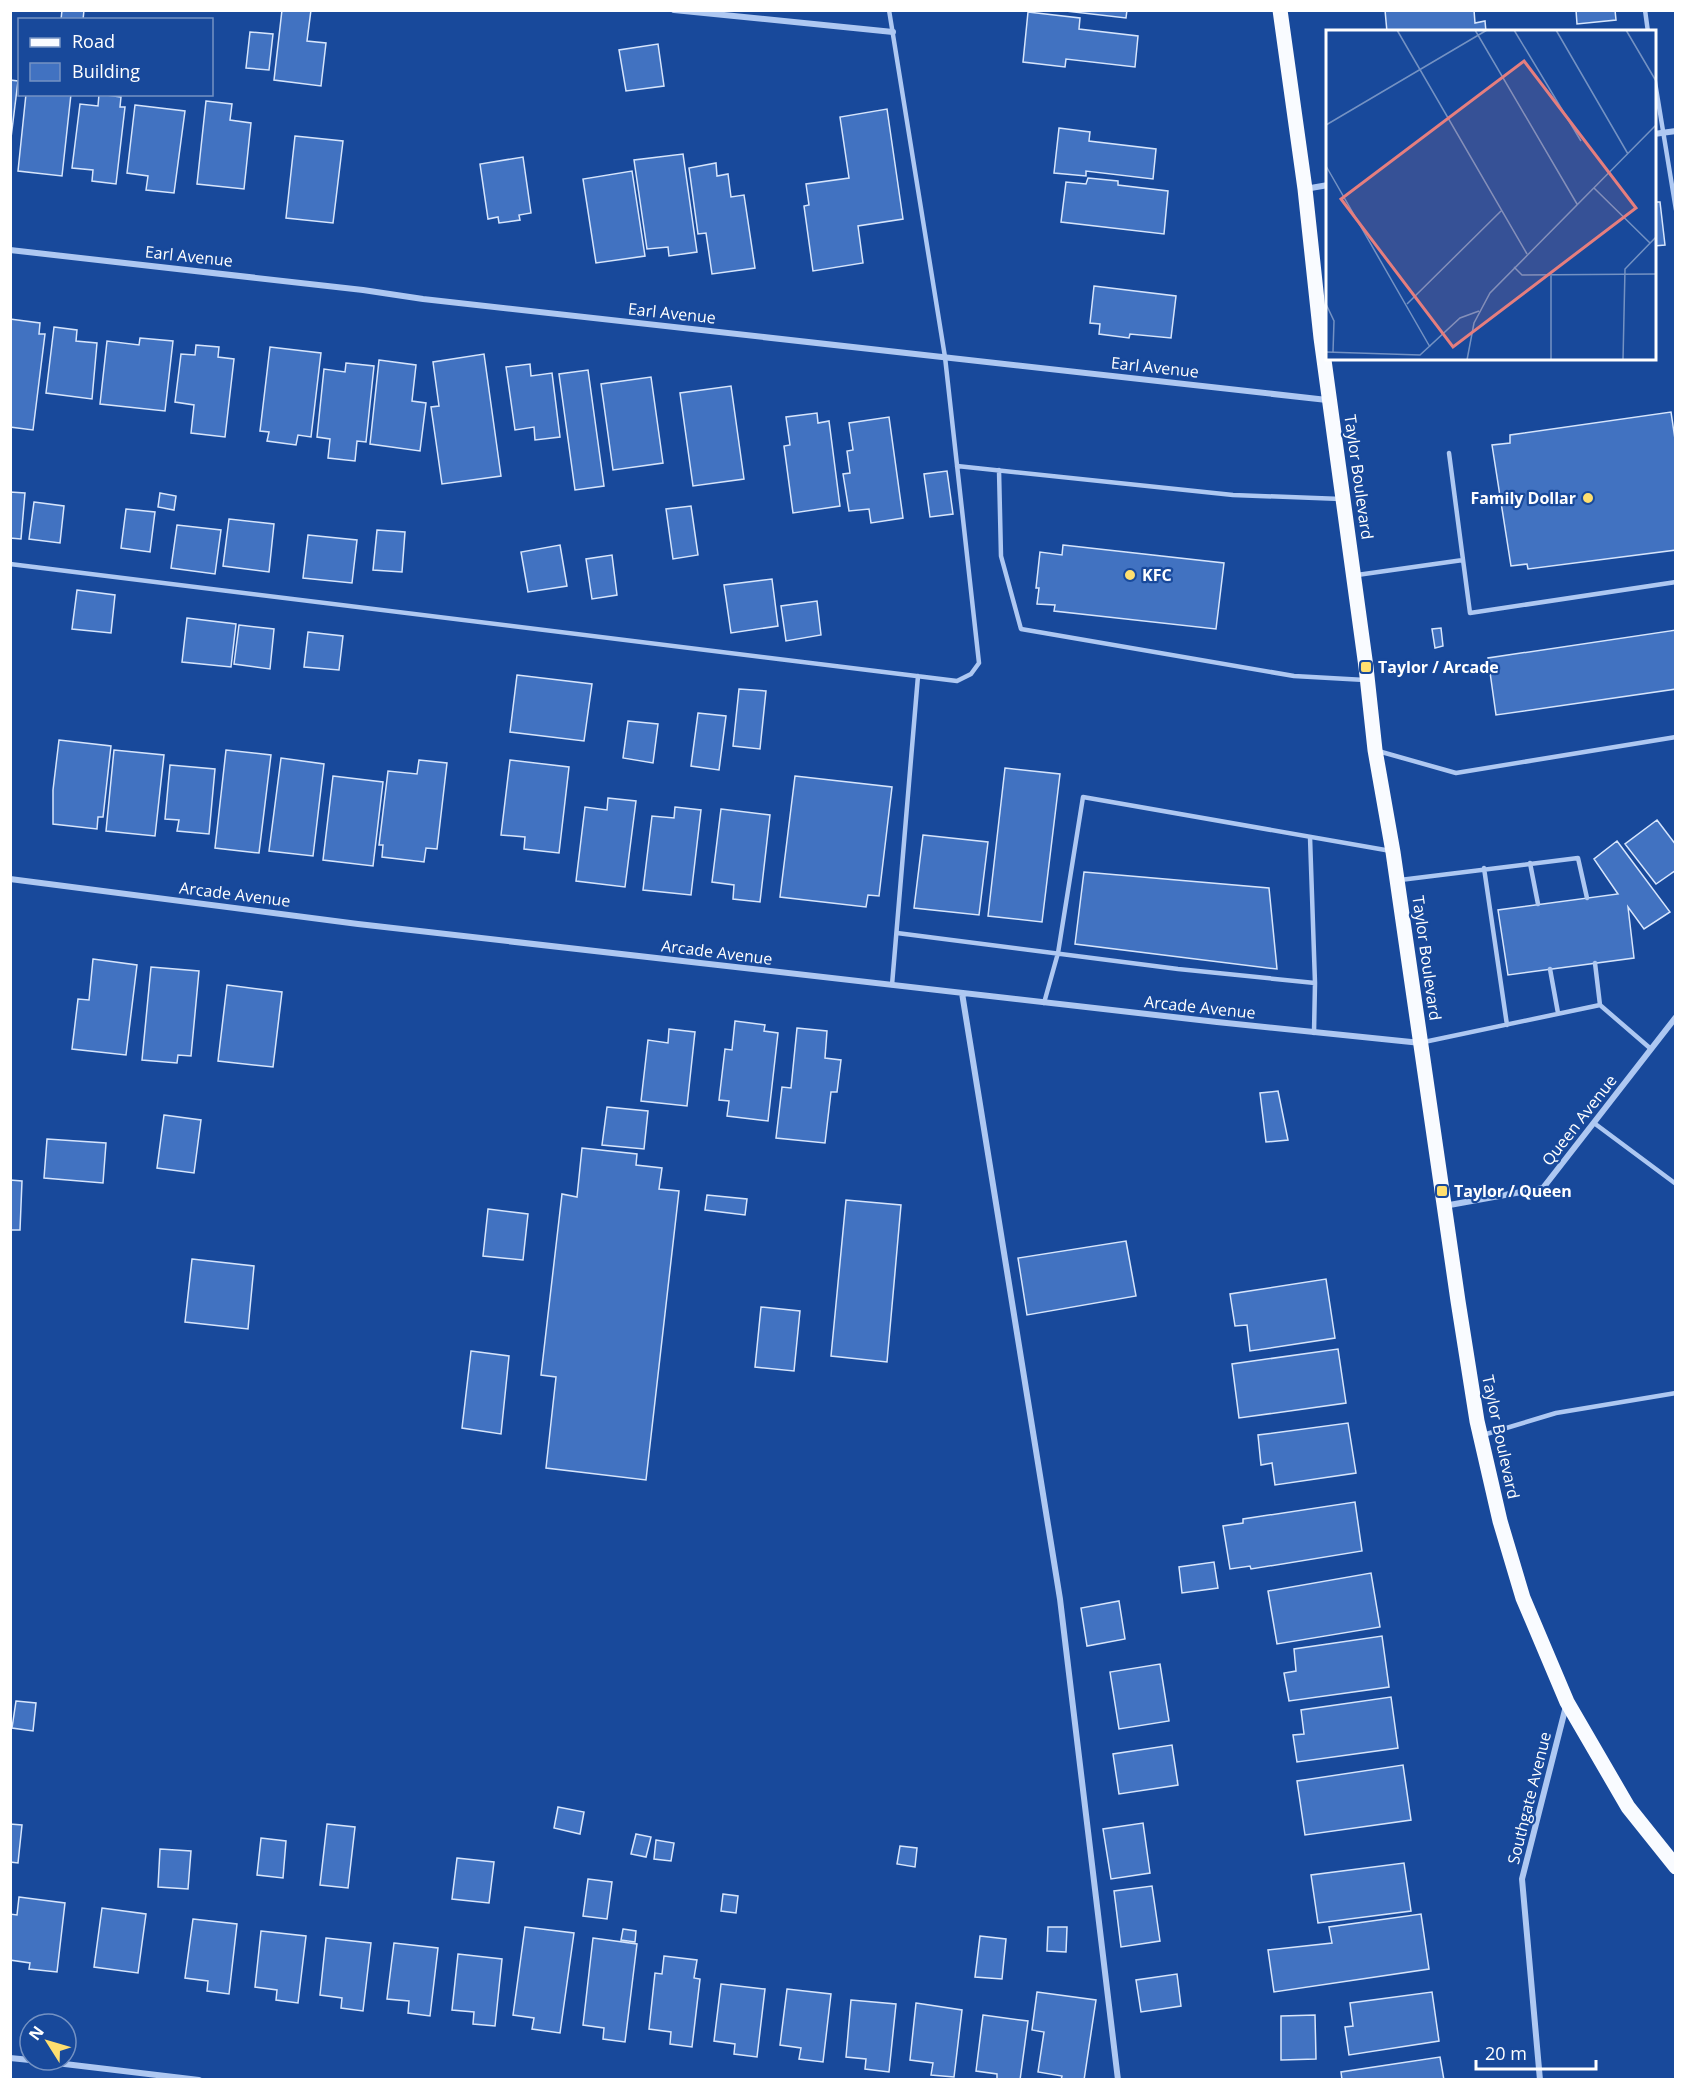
<svg xmlns="http://www.w3.org/2000/svg" width="1686" height="2090" viewBox="0 0 1686 2090" font-family="'Open Sans',sans-serif">
<style>
.building{fill:#4172c1;stroke:#d6e5fc;stroke-width:1.5}
.lines{fill:none;stroke-linecap:round;stroke-linejoin:round}
.lane{stroke:#aec8f2;stroke-width:4.5}
.street{stroke:#aec8f2;stroke-width:6}
.primary{stroke:#f9fbff;stroke-width:15}
.poi-dot{fill:#ffdf6f;stroke:#18499b;stroke-width:2}
.labels{text-anchor:middle;dominant-baseline:central;stroke-width:4.5;stroke-linejoin:round;paint-order:stroke}
.street-label{font-size:16px;fill:#fff;stroke:#18499b}
.poi-label{font-size:16px;font-weight:bold;fill:#fff;stroke:#18499b;text-anchor:start}
.inset-road{fill:none;stroke:#7492c3;stroke-width:1.5}
.view{fill:#e67e7e;fill-opacity:0.15;stroke:#e67e7e;stroke-width:3}
.inset-edge{fill:none;stroke:#fff;stroke-width:3}
</style>
<rect width="100%" height="100%" fill="#18499b"/>
<path class="building" d="M62 10H84L83 20H61Z
M282 10H311L307 41 326 43 321 86 274 80Z
M1057 10H1127L1126 18Z
M1385 10H1474L1475 23 1485 21 1486 32H1387Z
M1576 10H1615L1616 20 1577 24Z
M1028 12 1080 18 1079 29 1138 36 1135 67 1066 59 1065 67 1023 62Z
M250 32 273 34 269 70 246 68Z
M658 44 664 86 626 91 619 50Z
M10 80 18 81 10 146Z
M26 94H71L62 176 18 171Z
M99 94 121 97 120 107H125L116 184 92 181 93 170 72 168 80 104 98 106Z
M206 101 232 104 230 120 251 123 244 189 197 184Z
M135 105 185 111 174 193 146 190 148 176 127 173Z
M887 109 903 219 858 226 863 263 813 271 804 206 809 205 806 184 849 178 840 117Z
M1059 128 1090 132 1089 141 1156 149 1153 179 1086 171V176L1054 173Z
M295 136 343 141 333 223 286 218Z
M683 154 697 252 669 256 668 247 647 249 634 160Z
M523 157 531 213 519 215 520 220 499 223 498 217 488 219 480 164Z
M716 163 717 176 728 174 731 197 744 195 755 268 712 274 706 233 698 234 689 168Z
M632 171 645 256 596 263 583 179Z
M1088 178 1118 181V185L1168 191 1164 234 1061 222 1066 182 1086 184Z
M1654 202H1660L1665 245 1654 246Z
M1094 286 1176 296 1171 338 1130 334 1129 338 1099 334 1100 324 1090 323Z
M10 319 40 323 39 334H45L33 430 10 427Z
M54 327 77 330 76 341 97 343 92 399 46 393Z
M140 338 173 341 165 411 100 404 107 341 139 345Z
M196 345 219 347 218 357 234 359 225 437 191 433 194 405 175 402 181 354 195 355Z
M270 347 321 353 311 437 298 435 296 445 267 441 269 432 260 431Z
M484 354 501 476 442 484 431 407 439 406 433 362Z
M379 360 416 365 412 401 426 403 420 451 370 444Z
M346 363 374 366 366 442 357 441 355 461 328 458 330 439 317 437 324 369 345 372Z
M530 364 531 376 552 373 560 437 535 440 534 427 515 430 506 367Z
M588 370 604 486 575 490 559 374Z
M651 377 663 463 613 470 601 384Z
M731 386 744 479 693 486 680 393Z
M1671 412 1676 446V550L1528 569 1527 564 1511 566 1492 445 1510 443V435Z
M817 413 818 423 829 421 840 506 793 513 784 446 790 445 786 417Z
M889 417 903 518 871 523 869 509 849 511 843 474 850 473 847 451 853 450 849 423Z
M947 471 953 514 930 517 924 474Z
M10 492 25 493 21 539 10 538Z
M160 493 176 496 174 510 158 507Z
M34 502 64 506 60 543 29 539Z
M691 506 698 555 673 559 666 509Z
M126 509 155 512 150 552 121 548Z
M229 519 274 524 269 572 223 566Z
M177 525 221 530 215 574 171 568Z
M377 530 405 532 402 572 373 570Z
M308 535 357 540 352 583 303 578Z
M560 545 567 586 528 592 521 552Z
M1063 545 1224 563 1216 629 1054 611 1055 605 1037 604 1039 588H1036L1040 552 1062 555Z
M612 555 617 595 592 599 586 559Z
M772 579 778 626 731 633 724 585Z
M77 590 115 595 111 633 72 629Z
M817 601 821 635 786 641 781 606Z
M187 618 236 624 231 667 182 662Z
M239 625 274 629 270 669 234 664Z
M1441 628 1443 646 1435 648 1432 629Z
M1676 630V689L1496 715 1488 658Z
M308 632 343 636 339 670 304 667Z
M517 675 592 684 584 741 510 732Z
M739 689 766 691 760 749 733 746Z
M698 713 726 716 719 770 691 766Z
M628 721 658 724 653 763 623 758Z
M59 740 111 746 103 817H98L97 829 53 824V790Z
M114 750 164 755 155 836 106 831Z
M226 750 271 755 259 853 215 848Z
M281 758 324 764 313 856 269 851Z
M419 760 447 763 437 849 426 848 424 862 382 857 383 845H379L388 771 417 774Z
M510 760 569 767 559 853 524 849 525 837 501 835Z
M170 765 215 769 209 834 177 831 179 820 165 819Z
M1005 768 1060 774 1042 922 988 916Z
M333 776 383 782 373 866 323 860Z
M795 776 892 787 879 896 868 895 866 907 780 897Z
M608 798 636 801 625 887 576 881 585 807 607 810Z
M675 807 701 810 691 895 643 890 652 816 674 818Z
M721 809 770 815 760 902 733 899 734 885 712 882Z
M1657 820 1676 845V870L1656 884 1625 844Z
M923 835 988 842 979 915 914 908Z
M1617 841 1670 912 1644 929 1628 907 1634 958 1508 975 1498 910 1618 894 1594 859Z
M1084 872 1269 888 1277 969 1075 944Z
M93 959 137 965 126 1055 72 1049 78 999 89 1000Z
M151 967 199 971 191 1056 178 1055 177 1063 142 1060Z
M227 985 282 992 273 1067 218 1061Z
M735 1021 765 1025 764 1031 778 1033 768 1121 727 1116 729 1101 719 1100 725 1049 732 1050Z
M797 1028 827 1031 825 1058 841 1060 837 1092H831L825 1143 776 1138 782 1087 791 1088Z
M669 1029 695 1032 687 1106 641 1101 648 1040 668 1043Z
M1278 1091 1288 1140 1266 1142 1260 1093Z
M607 1107 648 1111 644 1149 602 1145Z
M164 1115 201 1120 194 1173 157 1168Z
M47 1139 106 1143 103 1183 44 1178Z
M582 1148 637 1154 636 1165 662 1168 659 1189 679 1191 646 1480 546 1468 556 1377 541 1375 562 1194 577 1197Z
M10 1180 22 1181 20 1230H10Z
M707 1195 747 1199 745 1215 705 1210Z
M846 1200 901 1205 887 1362 831 1356Z
M488 1209 528 1214 523 1260 483 1256Z
M1126 1241 1136 1296 1027 1315 1018 1258Z
M192 1259 254 1266 248 1329 185 1322Z
M1326 1279 1335 1338 1250 1351 1247 1325 1235 1326 1230 1294Z
M761 1307 800 1311 794 1371 755 1367Z
M1338 1349 1346 1403 1239 1418 1232 1364Z
M471 1351 509 1356 501 1434 462 1428Z
M1348 1423 1356 1473 1275 1485 1272 1463 1261 1465 1258 1435Z
M1355 1502 1362 1551 1251 1569 1250 1566 1230 1569 1223 1526 1243 1523V1519Z
M1214 1562 1218 1588 1182 1593 1179 1567Z
M1371 1573 1380 1627 1277 1644 1268 1591Z
M1119 1601 1125 1639 1087 1646 1081 1608Z
M1382 1636 1389 1687 1289 1701 1284 1673 1296 1671 1294 1649Z
M1160 1664 1169 1721 1119 1729 1110 1672Z
M1391 1697 1398 1748 1297 1762 1293 1735 1304 1734 1301 1710Z
M16 1701 36 1703 33 1731 12 1728Z
M1172 1745 1178 1785 1119 1794 1113 1754Z
M1403 1765 1411 1820 1305 1835 1297 1781Z
M558 1807 584 1812 580 1834 554 1828Z
M1143 1823 1150 1873 1111 1879 1103 1829Z
M10 1824 22 1825 18 1863 10 1862Z
M327 1824 355 1827 348 1888 320 1885Z
M636 1834 651 1837 646 1857 631 1854Z
M261 1838 286 1841 283 1878 257 1875Z
M656 1840 674 1843 671 1861 654 1859Z
M900 1846 917 1848 915 1867 897 1864Z
M160 1849 191 1851 188 1889 158 1887Z
M457 1858 494 1862 489 1903 452 1899Z
M1404 1863 1411 1911 1318 1923 1311 1875Z
M588 1879 612 1882 607 1919 583 1916Z
M1152 1886 1160 1941 1121 1947 1114 1891Z
M723 1894 738 1896 736 1913 721 1911Z
M19 1897 65 1903 57 1972 29 1969 30 1963 10 1960V1914L17 1915Z
M102 1908 146 1914 138 1973 94 1967Z
M1421 1914 1429 1969 1274 1992 1268 1950 1332 1943 1329 1927Z
M193 1919 237 1924 229 1994 207 1991 208 1981 185 1978Z
M525 1927 574 1933 560 2033 532 2029 534 2018 513 2015Z
M1048 1927H1067L1066 1952 1047 1951Z
M623 1929 636 1931 635 1942 621 1940Z
M261 1931 306 1936 298 2003 276 2000 277 1990 255 1987Z
M980 1936 1006 1939 1002 1979 975 1977Z
M326 1938 371 1943 363 2011 341 2008 342 1998 320 1995Z
M593 1938 637 1944 625 2042 603 2039 604 2028 583 2025Z
M394 1943 438 1948 430 2016 408 2013 409 2001 387 1999Z
M458 1954 502 1959 495 2026 473 2024 474 2012 452 2010Z
M664 1956 697 1960 694 1978 700 1979 692 2047 670 2044 671 2032 649 2029 655 1973 662 1974Z
M1177 1974 1181 2006 1141 2012 1136 1980Z
M721 1984 765 1989 757 2057 734 2054 735 2044 714 2041Z
M787 1989 831 1994 823 2062 799 2059 801 2048 780 2045Z
M1037 1992 1096 2000 1084 2080H1061L1062 2076 1038 2072 1044 2032 1032 2030Z
M1432 1992 1439 2041 1349 2055 1345 2027 1353 2026 1350 2003Z
M851 2000 896 2004 889 2072 865 2069 866 2059 846 2057Z
M916 2003 962 2010 954 2077 931 2075 933 2063 910 2060Z
M983 2015 1028 2021 1020 2080H997V2074L976 2071Z
M1315 2015 1316 2059 1281 2060V2016Z
M1440 2057 1444 2080H1342L1341 2072Z"/>
<g class="lines">
<path class="lane" d="M1645 10 1648 32
M1654 76 1676 210
M1449 453 1470 613 1676 582
M957 466 1233 495 1341 499
M999 470 1001 556 1021 629 1294 676 1365 680
M10 564 957 681 971 674 979 663 945 357 889 10
M1357 575 1463 560
M1378 751 1456 773 1676 737
M1310 837 1315 983 1314 1033
M1530 863 1538 904
M1484 868 1507 1025
M1400 880 1578 858 1587 898
M897 933 1178 969 1315 983
M1595 963 1600 1005
M1550 969 1558 1013
M892 985 918 676
M1044 1003 1058 953 1083 797 1391 851
M1424 1042 1600 1005 1651 1049
M1594 1123 1676 1184
M1483 1435 1556 1413 1676 1393"/>
<path class="street" d="M674 10 893 32
M1654 134 1676 131
M1305 189 1328 185
M10 250 363 290 423 299 1327 400
M10 879 358 924 1217 1022 1421 1043
M962 993 1060 1599 1118 2080
M1444 1206 1543 1188 1676 1017
M10 2058 30 2060
M31 2060 199 2080
M1540 2080 1522 1879 1566 1706"/>
<path class="primary" d="M1280 10 1305 189 1321 338 1366 667 1375 750 1393 852 1458 1301 1477 1421 1500 1521 1523 1598 1567 1702 1628 1807 1676 1867"/>
</g>
<g class="poi-dot">
<circle cx="1588" cy="498" r="6"/>
<circle cx="1130" cy="575" r="6"/>
<rect x="1360" y="661" width="12" height="12" rx="3"/>
<rect x="1436" y="1185" width="12" height="12" rx="3"/>
</g>
<g class="labels">
<g class="street-label">
<text transform="translate(189 256) rotate(6)">Earl Avenue</text>
<text transform="translate(672 313) rotate(6)">Earl Avenue</text>
<text transform="translate(1155 367) rotate(6)">Earl Avenue</text>
<text transform="translate(1359 477) rotate(82)">Taylor Boulevard</text>
<text transform="translate(235 894) rotate(7)">Arcade Avenue</text>
<text transform="translate(717 952) rotate(7)">Arcade Avenue</text>
<text transform="translate(1427 958) rotate(82)">Taylor Boulevard</text>
<text transform="translate(1200 1007) rotate(6)">Arcade Avenue</text>
<text transform="translate(1579 1120) rotate(-52)">Queen Avenue</text>
<text transform="translate(1501 1437) rotate(78)">Taylor Boulevard</text>
<text transform="translate(1529 1798) rotate(-76)">Southgate Avenue</text>
</g>
<g class="poi-label">
<text x="1576" y="498" text-anchor="end">Family Dollar</text>
<text x="1142" y="575">KFC</text>
<text x="1378" y="667">Taylor / Arcade</text>
<text x="1454" y="1191">Taylor / Queen</text>
</g>
</g>
<g transform="translate(1326 30)">
<rect width="330" height="330" fill="#18499b"/>
<path class="inset-road" d="M71 0 201 224M149 0 251 174M188 0 255 111M230 0 302 124M300 0 330 51M0 95 161 0M0 136 104 317M268 158 324 213M188 237 196 245 330 244M225 245V330M0 274 8 291 7 322M81 274 175 181M0 322 94 325 134 288 153 281M141 330 148 293 164 263 330 95M297 330 299 239 330 207"/>
<path class="view" d="M198 31 310 178 127 317 15 169Z"/>
<rect width="330" height="330" class="inset-edge"/>
</g>
<rect width="1686" height="2090" fill="none" stroke="#ffffff" stroke-width="24"/>
<rect x="18" y="18" width="195" height="78" fill="#18499b" stroke="#7492c3" stroke-width="1.5"/>
<rect x="30" y="38" width="30" height="9" fill="#f9fbff" stroke="#7492c3" stroke-width="1.5"/>
<text x="72" y="48" font-size="18" fill="#ffffff">Road</text>
<rect x="30" y="63" width="30" height="18" fill="#4172c1" stroke="#7492c3" stroke-width="1.5"/>
<text x="72" y="78" font-size="18" fill="#ffffff">Building</text>
<g transform="translate(48 2042) rotate(307)"><circle r="28" fill="#18499b" stroke="#7492c3" stroke-width="1.5"/>
<path d="M0-4.5L10 22L0 15L-10 22Z" fill="#ffdf6f"/>
<text y="-9" font-size="16" font-weight="bold" text-anchor="middle" fill="#ffffff">N</text>
</g>
<path d="M1476 2060v9h120v-9" fill="none" stroke="#ffffff" stroke-width="3"/>
<text x="1485" y="2060" font-size="18" fill="#ffffff" stroke="#18499b" stroke-width="4.5" paint-order="stroke">20 m</text>
</svg>
